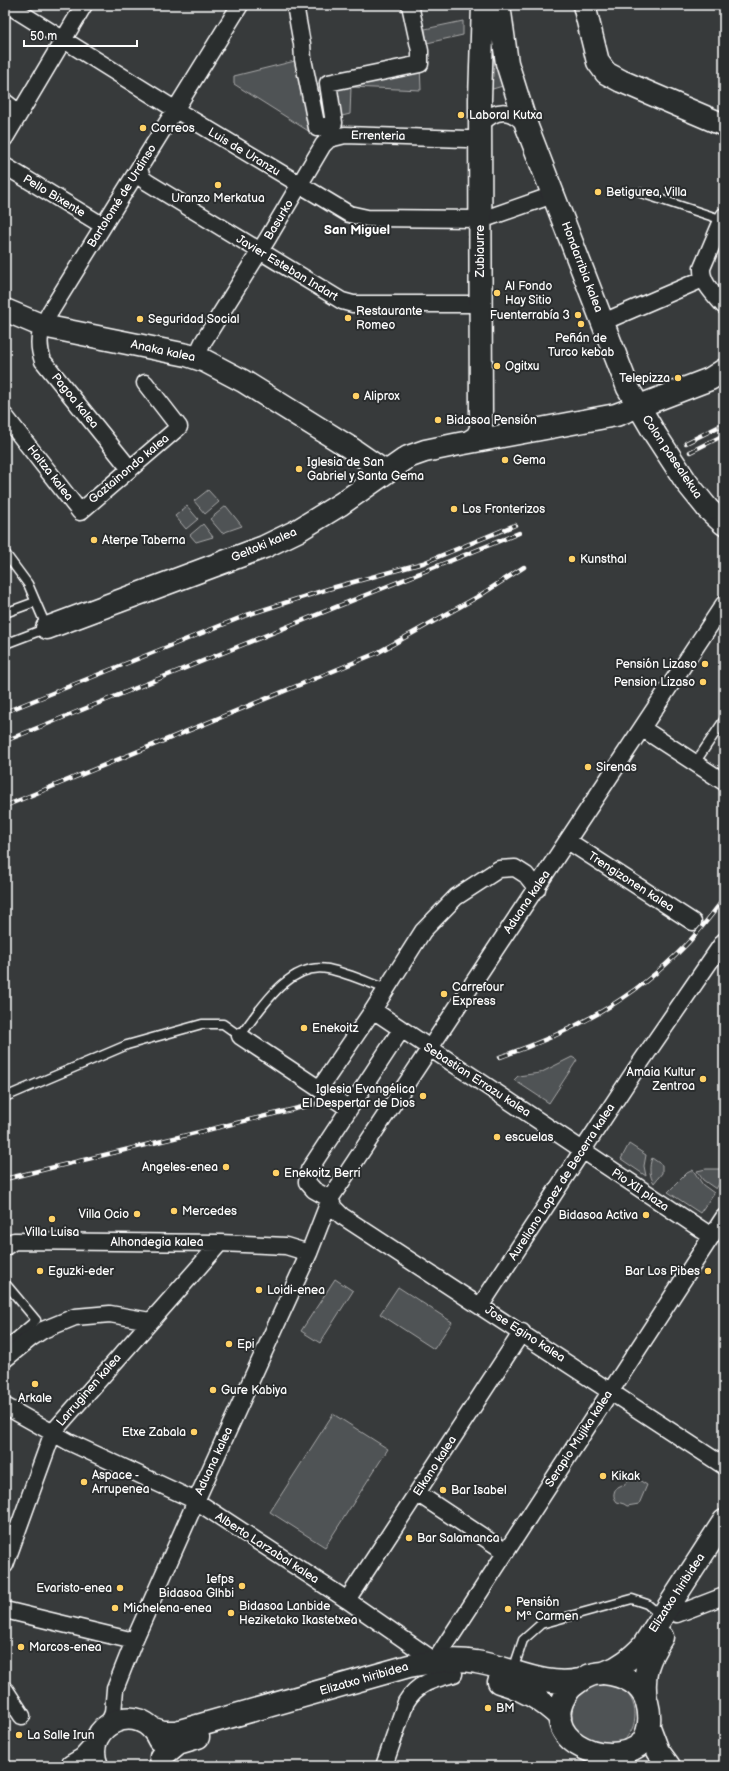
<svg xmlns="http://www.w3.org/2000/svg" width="729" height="1771" viewBox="0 0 729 1771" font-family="'Balsamiq Sans',sans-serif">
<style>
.green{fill:#505354;stroke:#a8a9aa}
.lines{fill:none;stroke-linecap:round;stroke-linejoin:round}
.lane-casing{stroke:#fff;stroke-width:11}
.street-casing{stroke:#fff;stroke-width:19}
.secondary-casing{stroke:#fff;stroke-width:25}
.lane{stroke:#2a2d2e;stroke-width:8}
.street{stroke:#2a2d2e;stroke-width:16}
.secondary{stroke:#2a2d2e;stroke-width:22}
.rail-casing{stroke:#fff;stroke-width:4.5}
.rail{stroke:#2a2d2e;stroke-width:3;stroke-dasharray:9;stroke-linecap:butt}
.secondary-bridge-casing{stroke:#fff;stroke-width:25;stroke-linecap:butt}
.secondary-bridge{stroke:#2a2d2e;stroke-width:22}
.poi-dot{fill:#ffd166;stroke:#2a2d2e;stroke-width:1.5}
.labels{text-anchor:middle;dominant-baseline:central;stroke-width:4;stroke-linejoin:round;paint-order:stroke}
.poi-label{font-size:12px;fill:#fff;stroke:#2a2d2e;text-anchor:start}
.street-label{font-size:12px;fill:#fff;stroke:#2a2d2e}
.neighbourhood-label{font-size:13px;font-weight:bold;fill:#fff;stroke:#2a2d2e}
</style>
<rect width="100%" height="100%" fill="#373a3b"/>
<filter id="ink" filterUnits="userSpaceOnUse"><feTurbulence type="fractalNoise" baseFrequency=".025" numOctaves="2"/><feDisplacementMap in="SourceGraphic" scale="8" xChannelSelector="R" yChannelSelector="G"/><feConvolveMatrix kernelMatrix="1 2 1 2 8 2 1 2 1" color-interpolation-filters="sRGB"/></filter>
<g filter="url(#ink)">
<path class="green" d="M463 21V35L427 43 425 29Z
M494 42 506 85 486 91 492 65Z
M303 59 317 128 310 132 234 84V76Z
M420 64 421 90 351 87 350 114 334 118 328 83Z
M208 490 219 502 205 514 194 501Z
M187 506 198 519 186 529 175 516Z
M226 506 242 526 222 533 210 519Z
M203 524 213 537 196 542 190 535Z
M572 1057 577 1060 549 1103 514 1080 518 1076 540 1073Z
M629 1144 646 1155 644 1166 646 1176 621 1159Z
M652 1158 662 1165V1173L654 1183C649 1176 649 1166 652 1158Z
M706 1169H724V1175L716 1189 703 1180 697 1171Z
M693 1170 703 1185 714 1193 700 1213 668 1192 687 1173Z
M335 1279 353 1291 320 1343 301 1331Z
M398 1287 452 1322 434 1349 380 1314Z
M333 1414 388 1449 325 1547 270 1512Z
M631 1475 647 1485 639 1504 627 1506 624 1504 617 1502C613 1497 613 1494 616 1488L622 1485 624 1486Z
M603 1683C608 1684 616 1685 621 1688 639 1699 640 1729 622 1741 616 1745 603 1744 595 1746 589 1740 580 1735 575 1729 573 1726 572 1721 572 1717 571 1698 585 1686 603 1683Z"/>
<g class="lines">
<defs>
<path id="lane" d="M641 193 723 220
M5 553 28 584 47 628 5 644
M5 613 35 602
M695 763 724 720
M5 1097 127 1045 202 1024H223L240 1036C260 1010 289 961 328 969 347 973 367 982 386 989
M5 1283 36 1320 5 1346
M513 1670 523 1640 541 1624 632 1599 647 1604 661 1616"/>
<path id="street" d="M8 5 176 110 349 214 367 218 480 219 490 217 553 195
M295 5 302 44 303 59 317 128 334 123 328 83 420 64V51L410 5
M5 102 15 110 19 114
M481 124C497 107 513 109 527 127
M5 138 84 5
M5 166 97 222 104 224
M139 170 143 179 147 182 342 301 353 304H481
M724 216 702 268C701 283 715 295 724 306
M603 322 703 279
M196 357 203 342 268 238 323 145 329 139 345 135 466 139H473L481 143
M5 416 80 512 179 427 145 383
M130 469 43 361C36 341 40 330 50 312L240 5
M643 729 724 782
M568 841 693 922
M373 1010 711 1236
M401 1030 309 1170 307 1182 314 1190 330 1199 334 1208 342 1216 724 1466
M240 1036 348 1108
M320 1088 373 1010 423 931 456 897 499 869 515 868 526 875 537 889
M5 1247 14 1241 220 1243 286 1246 309 1253
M481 1305 636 1069 724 941
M5 1359 31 1338 43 1330 75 1317 110 1314 150 1321
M5 1406 69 1442 196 1501 347 1600 435 1661 724 1217
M417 1493 506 1552
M5 1565 53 1432 220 1243
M347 1600 522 1332
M5 1610 134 1641
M677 1614 724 1596
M5 1690 22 1716
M108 1725 113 1713 115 1689 134 1641 196 1501 309 1253 330 1199 724 604
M384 1766 406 1702C417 1683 434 1679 454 1674"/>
<path id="secondary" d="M499 5 507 63 527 127 628 388 655 434
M584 5 598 62 606 73 621 81 724 125
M5 310 43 326 187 355 205 361 243 381 349 447 378 467 384 470 390 469
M469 442 477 437 481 429 480 99 483 5
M708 509 724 524
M47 628 264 547 297 531 341 504 408 457 425 451 459 444 616 415 710 379 724 370
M581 1680C577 1683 572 1686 569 1690 534 1736 602 1771 640 1745 650 1733 651 1717 647 1702 641 1683 622 1675 604 1673
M499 1682C523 1689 541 1699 560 1717
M646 1700C642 1674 648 1659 662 1637
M649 1727 658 1751 669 1766
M151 1728 163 1732H176L409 1666C431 1662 453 1658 476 1662 510 1667 544 1688 580 1680 584 1679 587 1676 591 1675 596 1673 601 1674 606 1672 621 1667 632 1657 643 1646L724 1521
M161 1757 178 1743 198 1737
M72 1766 84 1759 94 1748
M97 1766C80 1724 141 1698 159 1740"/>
</defs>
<use href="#lane" class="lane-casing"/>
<use href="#street" class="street-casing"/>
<use href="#secondary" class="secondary-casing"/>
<use href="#lane" class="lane"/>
<use href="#street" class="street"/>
<use href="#secondary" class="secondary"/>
<defs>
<path id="rail" d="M686 443 724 424
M690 452 724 435
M5 712 247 615 328 589 423 563 515 525
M5 741 519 533
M5 806 377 653 479 596 524 567
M500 1057C570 1033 633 1000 685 946 699 932 711 915 724 899
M5 1179 319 1103"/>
</defs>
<use href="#rail" class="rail-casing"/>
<use href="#rail" class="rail"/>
<defs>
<path id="secondary-bridge" d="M655 434 687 483 708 509"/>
</defs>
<use href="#secondary-bridge" class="secondary-bridge-casing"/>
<use href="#secondary-bridge" class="secondary-bridge"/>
</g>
</g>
<g class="poi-dot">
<circle cx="461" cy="115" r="4"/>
<circle cx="143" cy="128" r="4"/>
<circle cx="218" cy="185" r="4"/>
<circle cx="598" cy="192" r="4"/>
<circle cx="497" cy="293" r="4"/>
<circle cx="578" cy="315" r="4"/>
<circle cx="348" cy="318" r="4"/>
<circle cx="140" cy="319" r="4"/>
<circle cx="581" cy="324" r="4"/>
<circle cx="497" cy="366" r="4"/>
<circle cx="678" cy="378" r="4"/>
<circle cx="356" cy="396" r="4"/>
<circle cx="438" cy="420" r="4"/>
<circle cx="505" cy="460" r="4"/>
<circle cx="299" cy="469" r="4"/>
<circle cx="454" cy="509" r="4"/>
<circle cx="94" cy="540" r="4"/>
<circle cx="572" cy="559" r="4"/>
<circle cx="705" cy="664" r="4"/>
<circle cx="703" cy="682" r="4"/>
<circle cx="588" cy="767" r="4"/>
<circle cx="444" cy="994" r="4"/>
<circle cx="304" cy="1028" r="4"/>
<circle cx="703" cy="1079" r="4"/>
<circle cx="423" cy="1096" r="4"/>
<circle cx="497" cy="1137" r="4"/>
<circle cx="226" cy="1167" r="4"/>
<circle cx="276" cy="1173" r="4"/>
<circle cx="174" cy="1211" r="4"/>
<circle cx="137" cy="1214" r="4"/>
<circle cx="646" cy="1215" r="4"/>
<circle cx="52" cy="1219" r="4"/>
<circle cx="40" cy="1271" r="4"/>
<circle cx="708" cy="1271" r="4"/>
<circle cx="259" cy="1290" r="4"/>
<circle cx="229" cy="1344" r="4"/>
<circle cx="35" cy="1384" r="4"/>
<circle cx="213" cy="1390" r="4"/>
<circle cx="194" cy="1432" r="4"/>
<circle cx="603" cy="1476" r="4"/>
<circle cx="84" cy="1482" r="4"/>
<circle cx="443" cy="1490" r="4"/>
<circle cx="409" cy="1538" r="4"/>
<circle cx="242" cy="1586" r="4"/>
<circle cx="120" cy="1588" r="4"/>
<circle cx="115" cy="1608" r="4"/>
<circle cx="508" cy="1609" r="4"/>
<circle cx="231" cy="1613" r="4"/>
<circle cx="21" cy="1647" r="4"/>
<circle cx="488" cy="1708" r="4"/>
<circle cx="19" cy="1735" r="4"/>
</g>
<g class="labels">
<g class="poi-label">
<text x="469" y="115">Laboral Kutxa</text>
<text x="151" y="128">Correos</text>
<text x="606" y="192">Betigurea, Villa</text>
<text x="218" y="198" text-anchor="middle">Uranzo Merkatua</text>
<text x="505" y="286">Al Fondo<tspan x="505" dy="14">Hay Sitio</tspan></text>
<text x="356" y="311">Restaurante<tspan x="356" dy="14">Romeo</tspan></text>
<text x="570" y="315" text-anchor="end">Fuenterrabía 3</text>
<text x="148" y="319">Seguridad Social</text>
<text x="581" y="338" text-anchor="middle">Peñán de<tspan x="581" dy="14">Turco kebab</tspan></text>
<text x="505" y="366">Ogitxu</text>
<text x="670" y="378" text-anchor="end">Telepizza</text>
<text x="364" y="396">Aliprox</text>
<text x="446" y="420">Bidasoa Pensión</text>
<text x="513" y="460">Gema</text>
<text x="307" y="462">Iglesia de San<tspan x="307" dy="14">Gabriel y Santa Gema</tspan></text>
<text x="462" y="509">Los Fronterizos</text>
<text x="102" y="540">Aterpe Taberna</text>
<text x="580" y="559">Kunsthal</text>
<text x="697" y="664" text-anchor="end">Pensión Lizaso</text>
<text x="695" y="682" text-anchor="end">Pension Lizaso</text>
<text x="596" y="767">Sirenas</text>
<text x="452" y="987">Carrefour<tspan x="452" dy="14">Express</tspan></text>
<text x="312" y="1028">Enekoitz</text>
<text x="695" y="1072" text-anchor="end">Amaia Kultur<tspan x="695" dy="14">Zentroa</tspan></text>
<text x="415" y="1089" text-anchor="end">Iglesia Evangélica<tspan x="415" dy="14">El Despertar de Dios</tspan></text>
<text x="505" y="1137">escuelas</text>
<text x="218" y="1167" text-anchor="end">Angeles-enea</text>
<text x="284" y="1173">Enekoitz Berri</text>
<text x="182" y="1211">Mercedes</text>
<text x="129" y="1214" text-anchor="end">Villa Ocio</text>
<text x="638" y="1215" text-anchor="end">Bidasoa Activa</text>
<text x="52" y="1232" text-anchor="middle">Villa Luisa</text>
<text x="48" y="1271">Eguzki-eder</text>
<text x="700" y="1271" text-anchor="end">Bar Los Pibes</text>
<text x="267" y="1290">Loidi-enea</text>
<text x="237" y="1344">Epi</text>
<text x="221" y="1390">Gure Kabiya</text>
<text x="35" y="1398" text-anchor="middle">Arkale</text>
<text x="186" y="1432" text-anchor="end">Etxe Zabala</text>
<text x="92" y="1475">Aspace -<tspan x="92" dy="14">Arrupenea</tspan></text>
<text x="611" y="1476">Kikak</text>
<text x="451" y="1490">Bar Isabel</text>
<text x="417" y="1538">Bar Salamanca</text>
<text x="234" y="1579" text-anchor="end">Iefps<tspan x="234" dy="14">Bidasoa Glhbi</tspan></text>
<text x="112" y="1588" text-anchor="end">Evaristo-enea</text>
<text x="516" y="1602">Pensión<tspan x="516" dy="14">Mª Carmen</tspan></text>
<text x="239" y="1606">Bidasoa Lanbide<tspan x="239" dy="14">Heziketako Ikastetxea</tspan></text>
<text x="123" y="1608">Michelena-enea</text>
<text x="29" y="1647">Marcos-enea</text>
<text x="496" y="1708">BM</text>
<text x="27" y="1735">La Salle Irun</text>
</g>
<g class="street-label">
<text transform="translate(378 136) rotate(1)">Errenteria</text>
<text transform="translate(244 152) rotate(31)">Luis de Uranzu</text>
<text transform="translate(54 196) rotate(31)">Pello Bixente</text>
<text transform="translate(122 196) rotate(-58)">Bartolomé de Urdinso</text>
<text transform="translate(279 220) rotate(-59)">Basurko</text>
<text transform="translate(480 251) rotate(-90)">Zubiaurre</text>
<text transform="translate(582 267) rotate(69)">Hondarribia kalea</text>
<text transform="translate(287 268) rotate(31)">Javier Esteban Indart</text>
<text transform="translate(163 351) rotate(12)">Anaka kalea</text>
<text transform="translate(75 401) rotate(51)">Pagoa kalea</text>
<text transform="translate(672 457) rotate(56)">Colon pasealekua</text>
<text transform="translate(129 469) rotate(-40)">Gaztainondo kalea</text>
<text transform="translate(50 473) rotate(52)">Haltza kalea</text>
<text transform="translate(264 545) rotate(-23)">Geltoki kalea</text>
<text transform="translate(631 882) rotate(33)">Trengizonen kalea</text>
<text transform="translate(527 902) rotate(-56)">Aduana kalea</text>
<text transform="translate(477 1080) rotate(33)">Sebastian Errazu kalea</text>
<text transform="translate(562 1182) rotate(-57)">Aureliano Lopez de Becerra kalea</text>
<text transform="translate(640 1190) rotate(34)">Pio XII plaza</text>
<text x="157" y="1242">Alhondegia kalea</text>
<text transform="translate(525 1334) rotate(33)">Jose Egino kalea</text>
<text transform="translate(89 1390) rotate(-49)">Larruginen kalea</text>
<text transform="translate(579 1439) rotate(-57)">Serapio Mujika kalea</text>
<text transform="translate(214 1461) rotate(-65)">Aduana kalea</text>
<text transform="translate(435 1466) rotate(-57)">Elkano kalea</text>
<text transform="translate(267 1548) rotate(33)">Alberto Larzabal kalea</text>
<text transform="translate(677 1593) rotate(-57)">Elizatxo hiribidea</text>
<text transform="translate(364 1679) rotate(-16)">Elizatxo hiribidea</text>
</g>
<g class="neighbourhood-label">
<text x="357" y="230">San Miguel</text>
</g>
</g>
<rect width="729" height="1771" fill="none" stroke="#2a2d2e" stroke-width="20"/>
<rect x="10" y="10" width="709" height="1751" fill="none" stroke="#fff" stroke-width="1.5" filter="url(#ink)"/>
<path d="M24 40v6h113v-6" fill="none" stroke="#ffffff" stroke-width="2"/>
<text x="30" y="40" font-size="12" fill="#ffffff" stroke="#2a2d2e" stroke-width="3" paint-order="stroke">50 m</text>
</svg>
